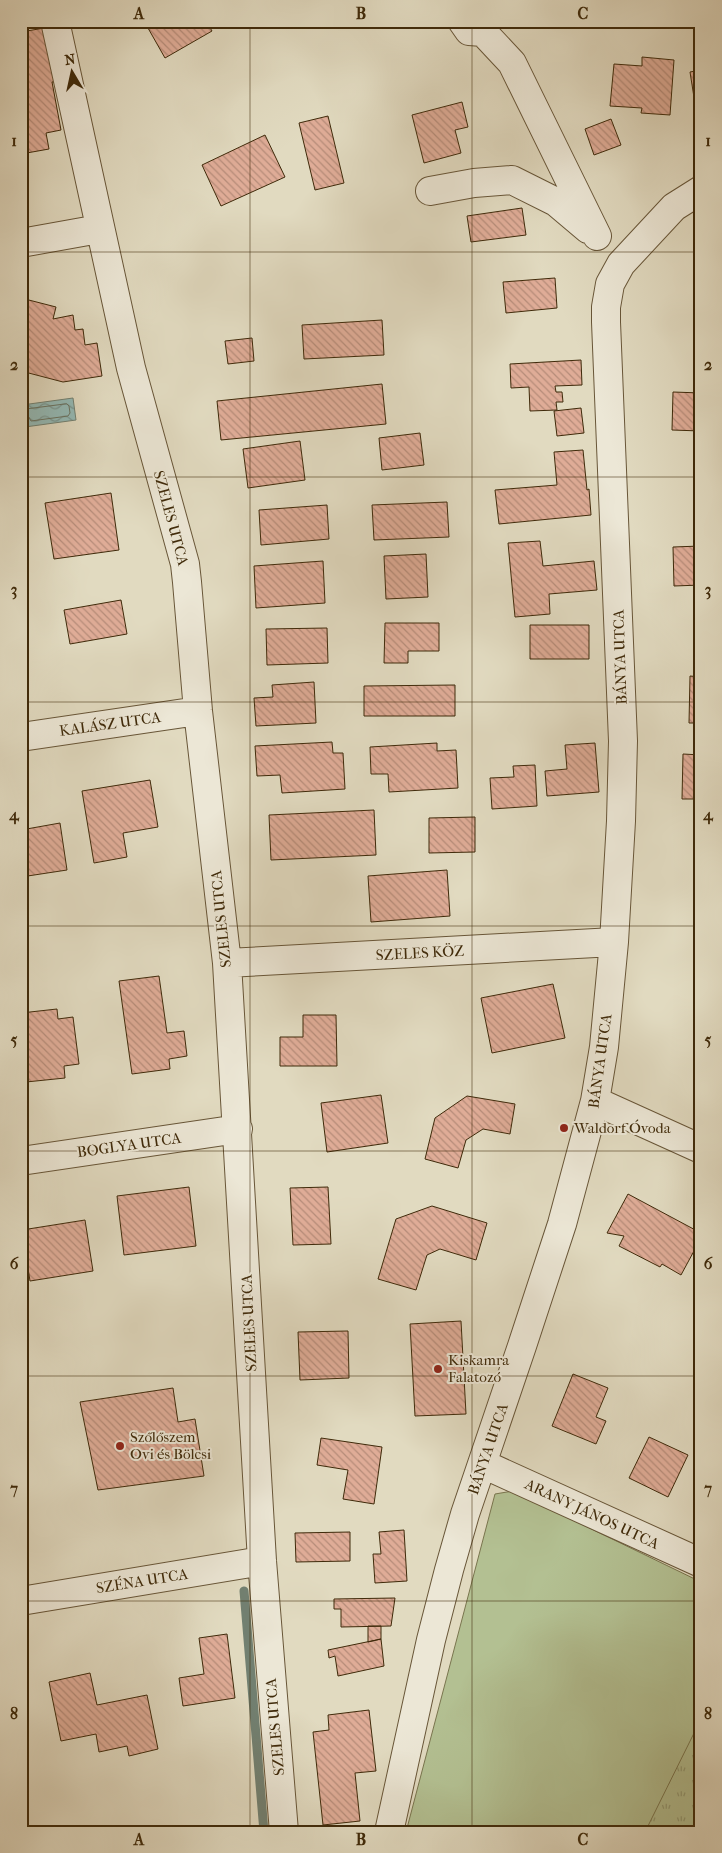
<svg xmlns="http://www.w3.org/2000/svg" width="722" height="1853" viewBox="0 0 722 1853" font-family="'IM FELL French Canon',serif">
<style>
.grass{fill:#b3c092;stroke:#79754e}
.park{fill:url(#park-tufts);stroke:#79754e}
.water{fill:url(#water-waves);stroke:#728071}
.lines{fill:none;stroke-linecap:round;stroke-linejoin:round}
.shore{stroke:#6a7260;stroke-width:1}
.stream{stroke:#728071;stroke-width:9}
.building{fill:url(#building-back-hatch);stroke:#3f2a0a}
.minor-casing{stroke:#685638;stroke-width:30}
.minor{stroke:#ece7d6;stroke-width:28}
.grid{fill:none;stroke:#3f2a0a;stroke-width:1;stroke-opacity:0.55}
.poi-dot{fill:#8f2418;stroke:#ece7d6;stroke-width:2}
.labels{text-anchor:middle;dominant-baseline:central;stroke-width:4;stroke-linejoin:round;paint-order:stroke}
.street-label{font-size:15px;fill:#3f2a0a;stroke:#ece7d6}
.poi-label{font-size:15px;fill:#3f2a0a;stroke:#ece7d6;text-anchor:start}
.neatline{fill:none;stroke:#3f2a0a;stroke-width:2}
.grid-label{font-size:16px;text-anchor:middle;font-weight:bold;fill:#3f2a0a}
</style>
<defs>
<pattern id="park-tufts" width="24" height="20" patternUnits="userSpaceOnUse" patternTransform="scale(1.25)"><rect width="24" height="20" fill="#b3c092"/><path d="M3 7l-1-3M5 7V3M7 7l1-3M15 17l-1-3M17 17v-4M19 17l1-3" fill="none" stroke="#939c75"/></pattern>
<pattern id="water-waves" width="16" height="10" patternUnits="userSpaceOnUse" patternTransform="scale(1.25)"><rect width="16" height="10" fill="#94bab6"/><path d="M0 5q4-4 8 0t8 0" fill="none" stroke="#7a9792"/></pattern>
<pattern id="building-back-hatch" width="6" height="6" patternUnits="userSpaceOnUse" patternTransform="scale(1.25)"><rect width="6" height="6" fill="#dfac97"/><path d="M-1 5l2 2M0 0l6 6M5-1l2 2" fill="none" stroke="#b68c79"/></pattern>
</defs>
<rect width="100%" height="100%" fill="#e1dac0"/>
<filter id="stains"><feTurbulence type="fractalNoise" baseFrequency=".004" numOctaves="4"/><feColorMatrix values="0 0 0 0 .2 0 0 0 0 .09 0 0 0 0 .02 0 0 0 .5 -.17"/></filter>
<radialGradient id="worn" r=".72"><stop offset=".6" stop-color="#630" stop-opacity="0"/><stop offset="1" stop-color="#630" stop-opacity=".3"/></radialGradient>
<path class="grass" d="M513 1491 701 1582V1832H406L495 1494Z"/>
<path class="park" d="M701 1719V1832H645Z"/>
<path class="water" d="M73 398 76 420 25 427 22 405Z"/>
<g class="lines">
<path class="shore" d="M67 404 69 406 70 413 68 416 31 421 26 412 28 409Z"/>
<path class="stream" d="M244 1591 264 1832"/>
</g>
<path class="building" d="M144 21H206L212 31 165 58Z
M50 27 60 81 52 82 61 130 46 133 49 149 21 154V32Z
M642 57 674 60 670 115 641 113 642 108 610 106 614 64 642 66Z
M701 70V109L696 110 690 72Z
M462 102 468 127 455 130 461 153 424 163 412 115Z
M328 116 344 183 315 190 299 123Z
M611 119 621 145 594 155 585 129Z
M265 135 285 177 221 206 202 165Z
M522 208 526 235 471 242 467 216Z
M555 278 557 308 506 313 503 282Z
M21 298 56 307 53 319 73 315 75 330 83 329 85 345 97 343 102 376 63 382 21 371V362L26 345 21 344Z
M382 320 384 355 304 359 302 325Z
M252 338 254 361 228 364 225 341Z
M581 360 582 385 555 386 556 392H562L563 402H556L557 410 530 411 529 387 511 388 510 364Z
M382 384 386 424 221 440 217 401Z
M673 392 701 393V431L672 430Z
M581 408 584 433 557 436 554 411Z
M420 433 424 465 382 470 379 438Z
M300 441 305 480 248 488 243 449Z
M583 450 587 490 589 489 591 515 499 524 495 490 557 485 554 452Z
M111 493 119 550 54 559 45 503Z
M447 502 449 537 374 540 372 505Z
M327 505 329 539 261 545 259 510Z
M540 541 543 566 594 561 597 590 549 594 550 614 515 617 508 543Z
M701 546V585L674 586 673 547Z
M426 554 428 597 386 599 384 556Z
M323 561 325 603 256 608 254 566Z
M121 600 127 634 70 644 64 610Z
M385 623H439V651H408V663H384Z
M530 625H589V659H530Z
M327 628 328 663 267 665 266 629Z
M690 676 701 677V723H689Z
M314 682 316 723 256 726 254 698 273 697 272 685Z
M455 685V716H364V686Z
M332 742 333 753H343L345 789 282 793 280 775 257 776 255 746Z
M437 743V751L456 750 458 788 389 792 388 774H371L370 747Z
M595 743 599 792 547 796 545 771 567 769 565 745Z
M683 754 701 755V799H682Z
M535 765 537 806 492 809 490 778 514 777 513 766Z
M150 780 158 827 123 833 127 857 94 863 82 791Z
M374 810 376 855 271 860 269 815Z
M475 817V852L429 853V818Z
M60 823 67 870 21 877V830Z
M447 870 450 916 371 922 368 876Z
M159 976 167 1033 184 1031 187 1056 169 1059 170 1069 132 1074 119 981Z
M553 984 565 1038 492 1053 481 998Z
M57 1009 58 1019 73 1017 79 1064 64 1066 65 1078 26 1082 21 1045V1013Z
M303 1015H336L337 1066H280V1037H303Z
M381 1095 388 1143 327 1152 321 1103Z
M467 1096 515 1104 510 1134 483 1129 466 1140 458 1168 425 1159 435 1118Z
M189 1187 196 1246 124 1255 117 1196Z
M328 1187 331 1244 293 1245 290 1188Z
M628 1194 701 1233V1238L681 1275 662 1264 660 1267 619 1246 624 1236 607 1233Z
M432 1206 487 1223 476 1260 440 1249 427 1255 416 1290 378 1279 396 1219Z
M85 1220 93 1271 30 1281 22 1230Z
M461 1321 466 1414 415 1416 410 1324Z
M348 1331 349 1378 300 1380 298 1332Z
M573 1374 608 1388 596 1417 606 1421 596 1444 552 1426Z
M173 1388 178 1422 195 1419 204 1476 98 1490 80 1402Z
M649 1437 688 1455 668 1497 629 1478Z
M321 1438 382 1447 374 1504 343 1499 348 1470 317 1465Z
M404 1530 407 1581 375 1583 373 1554H381L379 1532Z
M350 1532V1561L296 1562 295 1533Z
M395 1598 391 1626 341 1627V1609H334V1599Z
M368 1626H381V1639L368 1642Z
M227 1634 235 1698 183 1706 179 1678 204 1674 199 1638Z
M381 1639 384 1666 338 1676 335 1656 329 1658 328 1650Z
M90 1673 97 1705 147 1695 158 1749 129 1756 127 1746 99 1752 96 1734 61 1741 49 1682Z
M369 1710 376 1771 355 1773 360 1821 323 1825 313 1732 329 1730 328 1715Z"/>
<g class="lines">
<defs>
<path id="minor" d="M55 21 131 368 185 564 187 582 198 711 227 963 262 1561 284 1832
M462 21 469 31 483 32 512 63 597 236
M430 191 474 183 512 180 556 202 588 229
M21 243 99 229
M21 737 198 711
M227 963 614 942
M595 1101 701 1149
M21 1161 238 1129
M483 1464 701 1563
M21 1601 262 1561
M389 1832 431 1640 449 1570 465 1514 522 1346 562 1224 595 1101 604 1047 614 942 621 821 623 741 606 322V307L610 284 621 264 674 207 701 190"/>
</defs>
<use href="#minor" class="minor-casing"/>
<use href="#minor" class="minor"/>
</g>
<path class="grid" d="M250 21V1832M472 21V1832M21 252H701M21 477H701M21 702H701M21 926H701M21 1151H701M21 1376H701M21 1601H701"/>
<g class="poi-dot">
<circle cx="564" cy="1128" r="5"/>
<circle cx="438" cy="1369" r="5"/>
<circle cx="120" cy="1446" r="5"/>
</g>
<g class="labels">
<g class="street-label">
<text transform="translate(171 518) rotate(75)">SZELES UTCA</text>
<text transform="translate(620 657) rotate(-92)">BÁNYA UTCA</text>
<text transform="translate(110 724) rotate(-8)">KALÁSZ UTCA</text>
<text transform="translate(221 919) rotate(-96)">SZELES UTCA</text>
<text transform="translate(420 953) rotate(-3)">SZELES KÖZ</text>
<text transform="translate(600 1061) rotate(-82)">BÁNYA UTCA</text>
<text transform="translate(129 1145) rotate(-8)">BOGLYA UTCA</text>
<text transform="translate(249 1323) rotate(-93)">SZELES UTCA</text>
<text transform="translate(488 1449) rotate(-71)">BÁNYA UTCA</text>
<text transform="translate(592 1514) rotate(25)">ARANY JÁNOS UTCA</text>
<text transform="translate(142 1581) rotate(-9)">SZÉNA UTCA</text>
<text transform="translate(275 1727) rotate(-95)">SZELES UTCA</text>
</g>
<g class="poi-label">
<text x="574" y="1128">Waldorf Óvoda</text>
<text x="448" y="1360">Kiskamra<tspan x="448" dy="17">Falatozó</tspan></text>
<text x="130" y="1437">Szőlőszem<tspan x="130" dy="17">Ovi és Bölcsi</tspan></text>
</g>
</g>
<rect width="722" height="1853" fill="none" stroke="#e1dac0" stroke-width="55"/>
<g transform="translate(72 72) rotate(351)" stroke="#ece7d6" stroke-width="4" paint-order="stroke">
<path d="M0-4L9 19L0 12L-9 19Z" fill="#3f2a0a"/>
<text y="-8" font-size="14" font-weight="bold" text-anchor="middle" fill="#3f2a0a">N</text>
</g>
<rect x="28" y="28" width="666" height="1798" class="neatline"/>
<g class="grid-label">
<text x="139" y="19">A</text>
<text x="361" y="19">B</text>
<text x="583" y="19">C</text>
<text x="14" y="146">1</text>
<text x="708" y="146">1</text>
<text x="14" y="370">2</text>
<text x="708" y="370">2</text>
<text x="14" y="595">3</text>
<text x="708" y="595">3</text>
<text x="14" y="820">4</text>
<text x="708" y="820">4</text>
<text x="14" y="1045">5</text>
<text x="708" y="1045">5</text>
<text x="14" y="1269">6</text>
<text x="708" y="1269">6</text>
<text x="14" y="1494">7</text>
<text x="708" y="1494">7</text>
<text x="14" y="1719">8</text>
<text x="708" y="1719">8</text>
<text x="139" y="1845">A</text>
<text x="361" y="1845">B</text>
<text x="583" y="1845">C</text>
</g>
<rect width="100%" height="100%" filter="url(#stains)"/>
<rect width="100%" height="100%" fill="url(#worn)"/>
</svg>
